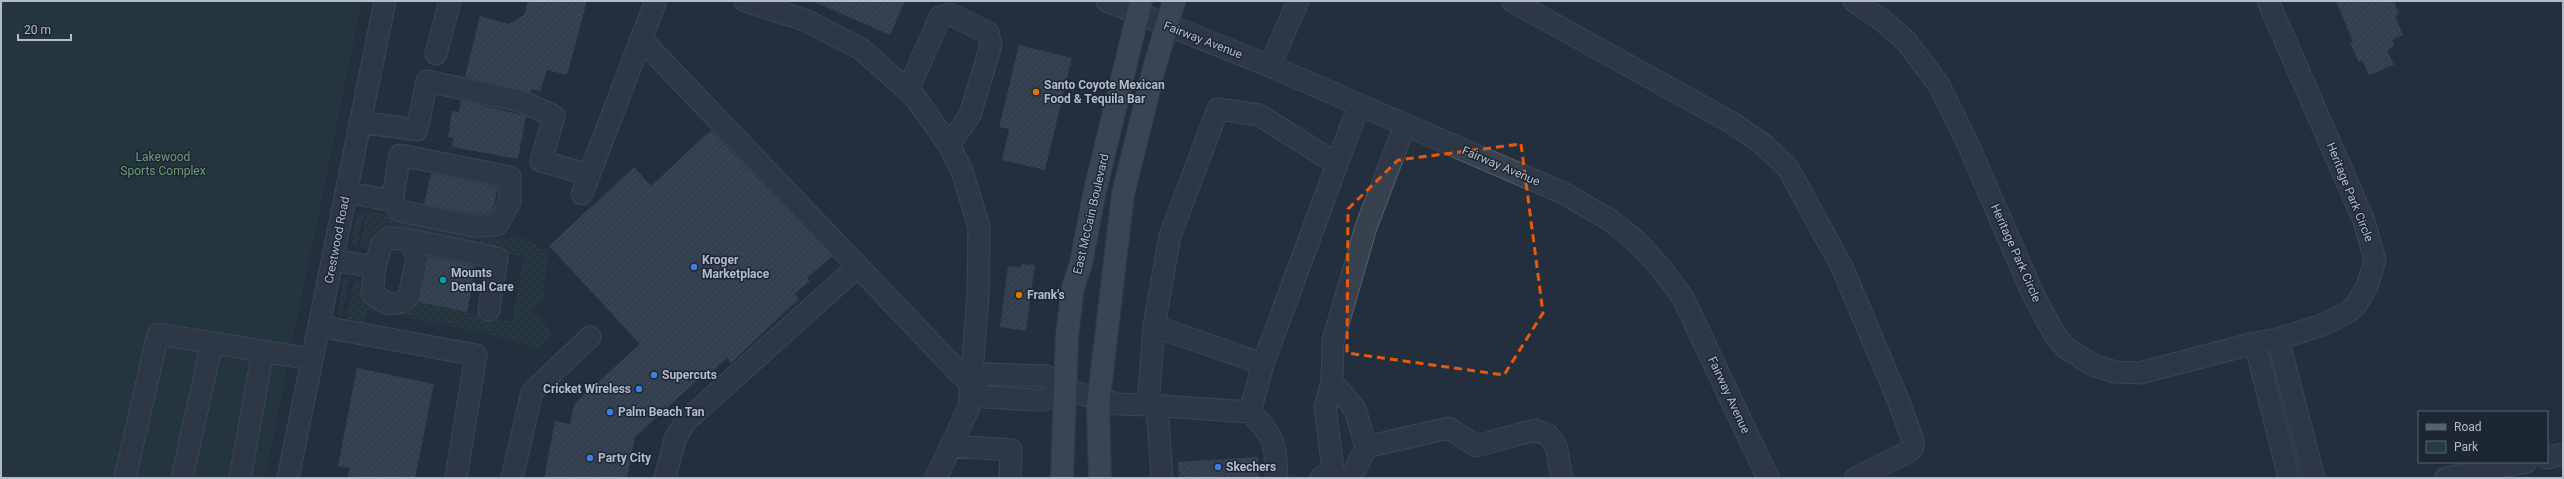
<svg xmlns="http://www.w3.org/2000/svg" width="2564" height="479" viewBox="0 0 2564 479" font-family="Roboto,sans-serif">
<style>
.grass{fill:url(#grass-dots)}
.park{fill:#263c3f}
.building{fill:url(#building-hatch)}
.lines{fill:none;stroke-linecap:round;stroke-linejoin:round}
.minor-casing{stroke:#565f6c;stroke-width:23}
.major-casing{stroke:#414a57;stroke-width:24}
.minor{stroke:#38414e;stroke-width:21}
.major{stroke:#56606e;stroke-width:22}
.marked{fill:none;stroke:#e8590c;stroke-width:3;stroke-dasharray:8 5;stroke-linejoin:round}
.food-dot{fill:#e8710a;stroke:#1d2633;stroke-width:1.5}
.shop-dot{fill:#3f7fe0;stroke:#1d2633;stroke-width:1.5}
.culture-dot{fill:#0f9aa8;stroke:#1d2633;stroke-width:1.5}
.labels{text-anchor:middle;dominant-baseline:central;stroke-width:3;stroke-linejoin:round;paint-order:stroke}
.street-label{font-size:12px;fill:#b4bcc9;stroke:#1d2633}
.poi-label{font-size:12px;font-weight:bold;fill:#b4bcc9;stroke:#1d2633;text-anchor:start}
.park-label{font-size:12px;fill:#6b9a76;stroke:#1d2633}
</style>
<defs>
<pattern id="grass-dots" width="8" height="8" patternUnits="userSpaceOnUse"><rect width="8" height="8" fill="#263c3f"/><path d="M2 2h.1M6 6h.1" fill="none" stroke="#435659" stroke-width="1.8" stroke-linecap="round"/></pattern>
<pattern id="building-hatch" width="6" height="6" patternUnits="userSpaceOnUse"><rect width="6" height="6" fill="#455162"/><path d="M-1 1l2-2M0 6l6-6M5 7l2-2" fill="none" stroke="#5d6877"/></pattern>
</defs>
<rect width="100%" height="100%" fill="#242f3e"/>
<path class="grass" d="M364 211 357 247 351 242 355 238 352 234 357 215Z
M367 211 479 235 477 247 383 231 375 236 366 249 360 248Z
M481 235 507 240 512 237 526 239 549 252 545 276V299L533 310 549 329 550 336 538 349 489 334 373 311 368 310 363 324 346 320 356 277 360 281 365 298 415 301 512 322 524 257 479 248Z
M350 276 341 318 338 311 343 279Z"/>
<path class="park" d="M1 1H362L265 478H1Z"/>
<path class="building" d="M528 1H587L567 75 547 70 540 91 531 89V92L465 77 480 16 509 24 524 15Z
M812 1H905L890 35Z
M2336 1H2394L2399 14 2395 16 2403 35 2392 40 2395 46 2387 50 2394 65 2369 75 2362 60 2359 62 2350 43 2353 42Z
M1019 45 1072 58 1045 170 1002 160 1009 129 999 127Z
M461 100 526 116 518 159 452 147 453 138 448 137 452 111 459 112Z
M711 130 832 256 807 278 810 281 795 294 799 299 731 363 727 358 712 372 710 369 635 437 627 478H544L555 421 570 424 574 404 640 344 549 246 634 167 651 186Z
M431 173 498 187 494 205 490 213 475 214 424 204Z
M429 256 476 266 467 312 419 302Z
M1021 264 1035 265 1026 331 1000 327 1008 266 1021 268Z
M357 368 434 384 415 478H347L350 468 338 466Z
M1258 457 1259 478H1179L1178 462Z"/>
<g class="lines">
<defs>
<path id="minor" d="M656 1 641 39 971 385
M745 1 805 20 861 49 914 96 949 145 962 171 979 227 978 296 969 407 936 478
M1107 1 1270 66 1563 193 1610 220 1636 241 1661 268 1683 298 1768 478
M1512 1 1734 124 1764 145 1788 168 1842 267 1899 402 1913 441V447L1908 452 1856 478
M1854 1 1882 20 1906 41 1939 85 1967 142 2032 292 2055 335 2066 348 2093 365 2115 372 2140 373 2255 343 2278 339 2325 324 2347 313 2356 305 2368 284 2375 260 2364 221 2268 1
M436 54 450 1
M1270 66 1298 1
M908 90 940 17 950 14 988 33 991 45 970 115 949 145
M360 122 417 130 427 81 521 101 554 116 541 161 589 175
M346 192 392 201 400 155 510 177V202L497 225 474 226 400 211 392 201
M582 194 641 39
M333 260 375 267 381 245 389 238 411 240 497 258 489 310
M375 267 372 294 389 304 401 302 409 296 417 258 411 240
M319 326 476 355 456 478
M1154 326 1170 236 1218 109 1259 115 1337 164
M2278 339 2314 478
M2255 343 2289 478
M1263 364 1250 412 1148 405 1154 326 1263 364 1359 105
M1332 382 1355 409 1366 447
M1064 389 1044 400H1038L984 397 971 385 984 374 1047 376 1064 389 1099 399 1117 404 1148 405
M1157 405 1162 478
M1250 412C1276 438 1275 442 1277 478
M951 446 1011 450 1010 478
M2547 458 2563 454
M125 478 158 334 312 359
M182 478 212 343
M240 478 263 351
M288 478 385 1
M512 478 532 392 590 337
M665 478 675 439 686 421 857 267
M1321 478 1333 469 1325 407 1332 382 1333 341 1366 227 1405 125
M1351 478 1366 447 1449 428 1476 446 1535 430 1548 435 1556 446 1562 478
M2446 478 2526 462"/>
<path id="major" d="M1062 478 1067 336 1073 287 1081 264 1094 195 1141 1
M1100 478 1098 405 1123 194 1155 65 1174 1"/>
</defs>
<use href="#minor" class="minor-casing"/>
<use href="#major" class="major-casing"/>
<use href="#minor" class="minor"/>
<use href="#major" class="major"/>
</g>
<path d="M0 0H2564V479H0ZM1521 144 1543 313 1504 375 1347 353 1348 209 1398 160Z" fill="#242f3e" fill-opacity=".55" fill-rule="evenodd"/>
<path class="marked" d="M1521 144 1543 313 1504 375 1347 353 1348 209 1398 160Z"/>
<g class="food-dot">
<circle cx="1036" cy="92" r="4"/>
<circle cx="1019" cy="295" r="4"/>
</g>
<g class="shop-dot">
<circle cx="694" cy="267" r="4"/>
<circle cx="654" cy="375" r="4"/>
<circle cx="639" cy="389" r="4"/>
<circle cx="610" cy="412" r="4"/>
<circle cx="590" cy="458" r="4"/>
<circle cx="1218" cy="467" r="4"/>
</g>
<circle class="culture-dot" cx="443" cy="280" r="4"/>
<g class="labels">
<g class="street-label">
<text transform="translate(1203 40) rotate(21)">Fairway Avenue</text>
<text transform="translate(1501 166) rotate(23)">Fairway Avenue</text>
<text transform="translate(2350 192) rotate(68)">Heritage Park Circle</text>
<text transform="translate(1091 214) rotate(-77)">East McCain Boulevard</text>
<text transform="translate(337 240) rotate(-79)">Crestwood Road</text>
<text transform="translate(2016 253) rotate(66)">Heritage Park Circle</text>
<text transform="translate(1729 395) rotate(65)">Fairway Avenue</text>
</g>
<g class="poi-label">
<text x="1044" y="85">Santo Coyote Mexican<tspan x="1044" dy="14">Food &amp; Tequila Bar</tspan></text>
<text x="702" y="260">Kroger<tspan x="702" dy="14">Marketplace</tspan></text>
<text x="451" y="273">Mounts<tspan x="451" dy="14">Dental Care</tspan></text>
<text x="1027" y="295">Frank's</text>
<text x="662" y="375">Supercuts</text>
<text x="631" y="389" text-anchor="end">Cricket Wireless</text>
<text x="618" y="412">Palm Beach Tan</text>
<text x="598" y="458">Party City</text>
<text x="1226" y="467">Skechers</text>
</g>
<g class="park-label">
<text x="163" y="157">Lakewood<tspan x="163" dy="14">Sports Complex</tspan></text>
</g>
</g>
<rect width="2564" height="479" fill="none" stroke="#b4bcc9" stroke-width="4"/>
<rect x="2418" y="411" width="130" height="52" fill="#1d2633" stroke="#59626f"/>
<rect x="2426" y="424" width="20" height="6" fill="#56606e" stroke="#59626f"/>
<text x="2454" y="431" font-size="12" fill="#b4bcc9">Road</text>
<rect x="2426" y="441" width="20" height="12" fill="#263c3f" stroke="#59626f"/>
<text x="2454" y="451" font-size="12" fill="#b4bcc9">Park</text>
<path d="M18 34v6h53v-6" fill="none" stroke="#b4bcc9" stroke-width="2"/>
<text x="24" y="34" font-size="12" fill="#b4bcc9" stroke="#1d2633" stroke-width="3" paint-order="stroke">20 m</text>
</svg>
